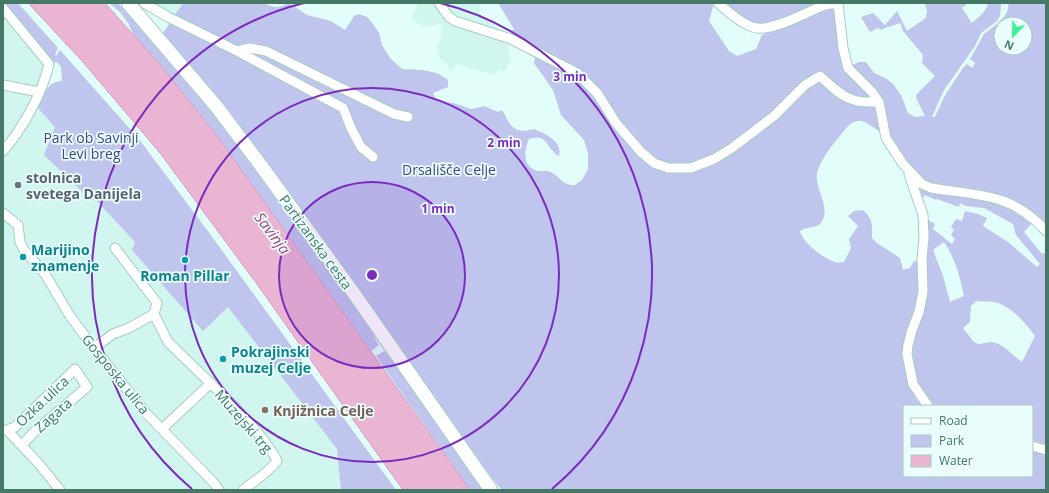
<svg xmlns="http://www.w3.org/2000/svg" width="1049" height="493" viewBox="0 0 1049 493" font-family="'Open Sans',sans-serif">
<style>
.residential{fill:#d0f6ef}
.green{fill:#bfc5ed;fill-rule:evenodd}
.water{fill:#e9b5d3;stroke:#dc9abf}
.lines{fill:none;stroke-linecap:round;stroke-linejoin:round}
.street-casing{stroke:#a5cec2;stroke-width:11}
.secondary-casing{stroke:#a2d2c4;stroke-width:15}
.street{stroke:#fff;stroke-width:9}
.secondary{stroke:#fff;stroke-width:13}
.ring{fill:none;stroke:#7b2cbf;stroke-width:2}
.worship-dot{fill:#6b7280;stroke:#eafffd;stroke-width:1.5}
.culture-dot{fill:#0f9aa8;stroke:#eafffd;stroke-width:1.5}
.education-dot{fill:#8d6e63;stroke:#eafffd;stroke-width:1.5}
.labels{text-anchor:middle;dominant-baseline:central;stroke-width:3.5;stroke-linejoin:round;paint-order:stroke}
.park-label{font-size:14px;fill:#42438b;stroke:#eafffd}
.worship-label{font-size:14px;font-weight:bold;fill:#5b616d;stroke:#eafffd;text-anchor:start}
.street-label{font-size:14px;fill:#467866;stroke:#eafffd}
.culture-label{font-size:14px;font-weight:bold;fill:#0d838f;stroke:#eafffd;text-anchor:start}
.education-label{font-size:14px;font-weight:bold;fill:#785e54;stroke:#eafffd;text-anchor:start}
.water-label{font-size:15px;font-style:italic;fill:#a3467a;stroke:#eafffd}
.centre{fill:#7b2cbf;stroke:#eafffd;stroke-width:2}
.ring-label{font-size:12px;text-anchor:middle;font-weight:bold;fill:#7b2cbf;stroke:#eafffd;stroke-width:3.5;stroke-linejoin:round;paint-order:stroke}
</style>
<rect width="100%" height="100%" fill="#e2fefb"/>
<path class="residential" d="M3 3H4L52 63 46 88 61 135 98 198 229 296 372 490H3Z
M151 3H183L175 17Z
M416 3H480V14L508 36 506 42 509 55 512 58 504 72 499 70 492 75 456 64 453 71 447 68 448 64 440 59 437 46 442 36 441 24 424 27 411 18 418 5Z"/>
<path class="green" d="M4 3H18L58 48 55 54 56 56 60 50 138 138 210 234 396 490H341L337 449 228 307 203 331 132 250 135 242 96 200H91L44 155 55 127 38 108C43 96 47 81 62 81L61 67 57 62 52 63Z
M109 3H118L127 13 131 14 222 121 376 335 374 337 379 345 371 351 217 136 162 67 135 38 128 23 120 12Z
M183 3H263C274 8 278 9 289 3L307 15 331 21 345 30 354 16 359 14 367 17 373 24 379 33 382 45 390 58 402 69C418 70 435 69 448 80V87L433 93 436 99 460 105 471 109 484 106 498 112 501 110C506 114 506 119 510 124 516 132 525 132 534 129 544 133 563 141 559 156 547 150 548 132 529 139 524 151 522 167 538 171 543 172 547 170 551 172 562 178 561 185 575 185L582 180 588 169V153L584 140 561 115 553 90 534 63 535 57 579 78 654 167 669 173H684L714 165 738 147 811 83 820 80 828 85 880 106 881 132C868 126 862 114 848 126 837 140 822 155 817 173 814 189 833 209 820 224 815 229 806 226 800 231 802 242 824 259 835 262 838 263 841 262 844 262L851 248 849 239 858 226 848 216 854 211 863 210C873 219 872 224 872 238L877 243 900 258 903 270 910 268 914 261 920 262 918 300 906 335 904 345 906 373 916 399 924 406H904V476H1032V451L1046 454V490H502L471 453 266 165 163 33Z
M498 3H714L709 21 729 51 737 56 756 49 762 35 820 10 833 8 836 12 834 14 835 17 837 16 846 68 872 95 869 97 850 96 819 73 814 74 739 140 719 154 684 167 655 161 625 129 595 85 508 36 514 29Z
M722 3H825L775 24 753 26Z
M926 3H968L962 8 972 23 982 14 988 6 986 3H1000L1001 4 1000 16 996 22 981 33 975 46 944 90 932 117H935L944 97 963 68 967 64 972 68 975 63 970 59 984 34 997 24 1004 17 1007 12 1009 3H1046V228L1025 210 932 186 916 176 888 134 885 104 876 90 867 83 850 66 859 62H866L874 73 887 79 893 84 901 95 908 113 915 117 925 116 917 100 916 95 935 76 922 63 923 55 903 31 900 23 880 30 878 28 870 32 861 17 873 13 885 25 897 11 907 31 926 18 927 10 925 4ZM1001 24H1025V48H1001Z
M914 182 969 195 1010 206 1032 223 1024 232 1042 254 1046 252V449L1032 446V406H934C916 395 913 375 912 356L927 219 935 224 933 229 952 244 955 239 951 235 954 230 951 227 956 219 962 221 965 211 978 214 987 218 983 226 1008 242 1037 267 1040 264 1016 235 1013 224 984 208 966 206 960 203 959 207 937 199 936 200 925 195 920 202ZM944 242C955 258 960 277 964 296L950 302 943 276 933 250ZM976 301C982 302 989 301 995 302 1012 307 1025 322 1035 336L1022 362C1013 356 1003 343 991 342 987 342 982 344 978 344L974 342 963 328 970 322 971 306Z
M384 351 401 370 486 490H470L376 356Z"/>
<path class="water" d="M28 3H105L162 67 217 136 470 490H403L254 280 160 153 82 61Z"/>
<g class="lines">
<defs>
<path id="street" d="M144 3 168 17 237 51 250 48 266 51 394 114 408 117
M439 3 449 17 455 21 511 39 577 73 597 93 616 123 641 152 654 163 668 168H691L714 159 732 148 774 116 805 85 820 76C829 84 839 95 851 99 859 103 870 102 879 102
M718 3C727 11 745 27 757 28 771 30 796 18 809 12 819 7 827 3 838 4
M838 3 843 48 848 68 872 92 879 102 886 138 903 164 922 184 931 188C979 196 1010 192 1046 231
M3 8 49 64C43 92 22 130 3 151
M237 51 343 108 351 128 361 147 373 157
M3 85 39 92
M909 174 923 215 924 236 922 259 923 292 919 312 912 330 908 345 907 354 913 384 928 406
M3 213 18 225 20 242 24 250 45 274 70 316 94 348 145 412 214 483 219 490
M115 248 157 303 154 314 168 342 236 408 263 439 274 455 277 461C267 474 255 480 243 490
M94 348 113 334 129 328 154 314
M162 429 211 383
M22 445 33 433 87 387 75 369 15 427 7 430 39 464 60 490
M1032 446 1046 450"/>
<path id="secondary" d="M128 3 216 106 262 167 355 295 491 490"/>
</defs>
<use href="#street" class="street-casing"/>
<use href="#secondary" class="secondary-casing"/>
<use href="#street" class="street"/>
<use href="#secondary" class="secondary"/>
</g>
<circle cx="372" cy="275" r="93" fill="#7b2cbf" fill-opacity=".12"/>
<g class="ring">
<circle cx="372" cy="275" r="93"/>
<circle cx="372" cy="275" r="187"/>
<path d="M192 489A280 280 0 0 1 304 3M440 3A280 280 0 0 1 552 489"/>
</g>
<circle class="worship-dot" cx="18" cy="185" r="4"/>
<g class="culture-dot">
<circle cx="23" cy="257" r="4"/>
<circle cx="185" cy="260" r="4"/>
<circle cx="223" cy="359" r="4"/>
</g>
<circle class="education-dot" cx="265" cy="410" r="4"/>
<g class="labels">
<g class="park-label">
<text x="91" y="137">Park ob Savinji<tspan x="91" dy="16">Levi breg</tspan></text>
<text x="449" y="169">Drsališče Celje</text>
</g>
<g class="worship-label">
<text x="26" y="177">stolnica<tspan x="26" dy="16">svetega Danijela</tspan></text>
</g>
<g class="street-label">
<text transform="translate(316 242) rotate(54)">Partizanska cesta</text>
<text transform="translate(116 374) rotate(51)">Gosposka ulica</text>
<text transform="translate(42 401) rotate(-43)">Ozka ulica</text>
<text transform="translate(53 415) rotate(-41)">Zagata</text>
<text transform="translate(244 421) rotate(49)">Muzejski trg</text>
</g>
<g class="culture-label">
<text x="31" y="249">Marijino<tspan x="31" dy="16">znamenje</tspan></text>
<text x="185" y="275" text-anchor="middle">Roman Pillar</text>
<text x="231" y="351">Pokrajinski<tspan x="231" dy="16">muzej Celje</tspan></text>
</g>
<g class="education-label">
<text x="273" y="410">Knjižnica Celje</text>
</g>
<g class="water-label">
<text transform="translate(273 233) rotate(53)">Savinja</text>
</g>
</g>
<circle cx="372" cy="275" r="6" class="centre"/>
<g class="ring-label">
<text x="570" y="81">3 min</text>
<text x="504" y="147">2 min</text>
<text x="438" y="213">1 min</text>
</g>
<rect width="1049" height="493" fill="none" stroke="#467866" stroke-width="8"/>
<rect x="903" y="405" width="130" height="72" fill="#eafffd" stroke="#a8c9c1"/>
<rect x="911" y="418" width="20" height="6" fill="#ffffff" stroke="#a8c9c1"/>
<text x="939" y="425" font-size="12" fill="#467866">Road</text>
<rect x="911" y="435" width="20" height="12" fill="#bfc5ed" stroke="#a8c9c1"/>
<text x="939" y="445" font-size="12" fill="#467866">Park</text>
<rect x="911" y="455" width="20" height="12" fill="#e9b5d3" stroke="#a8c9c1"/>
<text x="939" y="465" font-size="12" fill="#467866">Water</text>
<g transform="translate(1013 36) rotate(203)"><circle r="19" fill="#eafffd" stroke="#a8c9c1"/>
<path d="M0-3L7 15L0 10L-7 15Z" fill="#3df198"/>
<text y="-6" font-size="11" font-weight="bold" text-anchor="middle" fill="#467866">N</text>
</g>
</svg>
